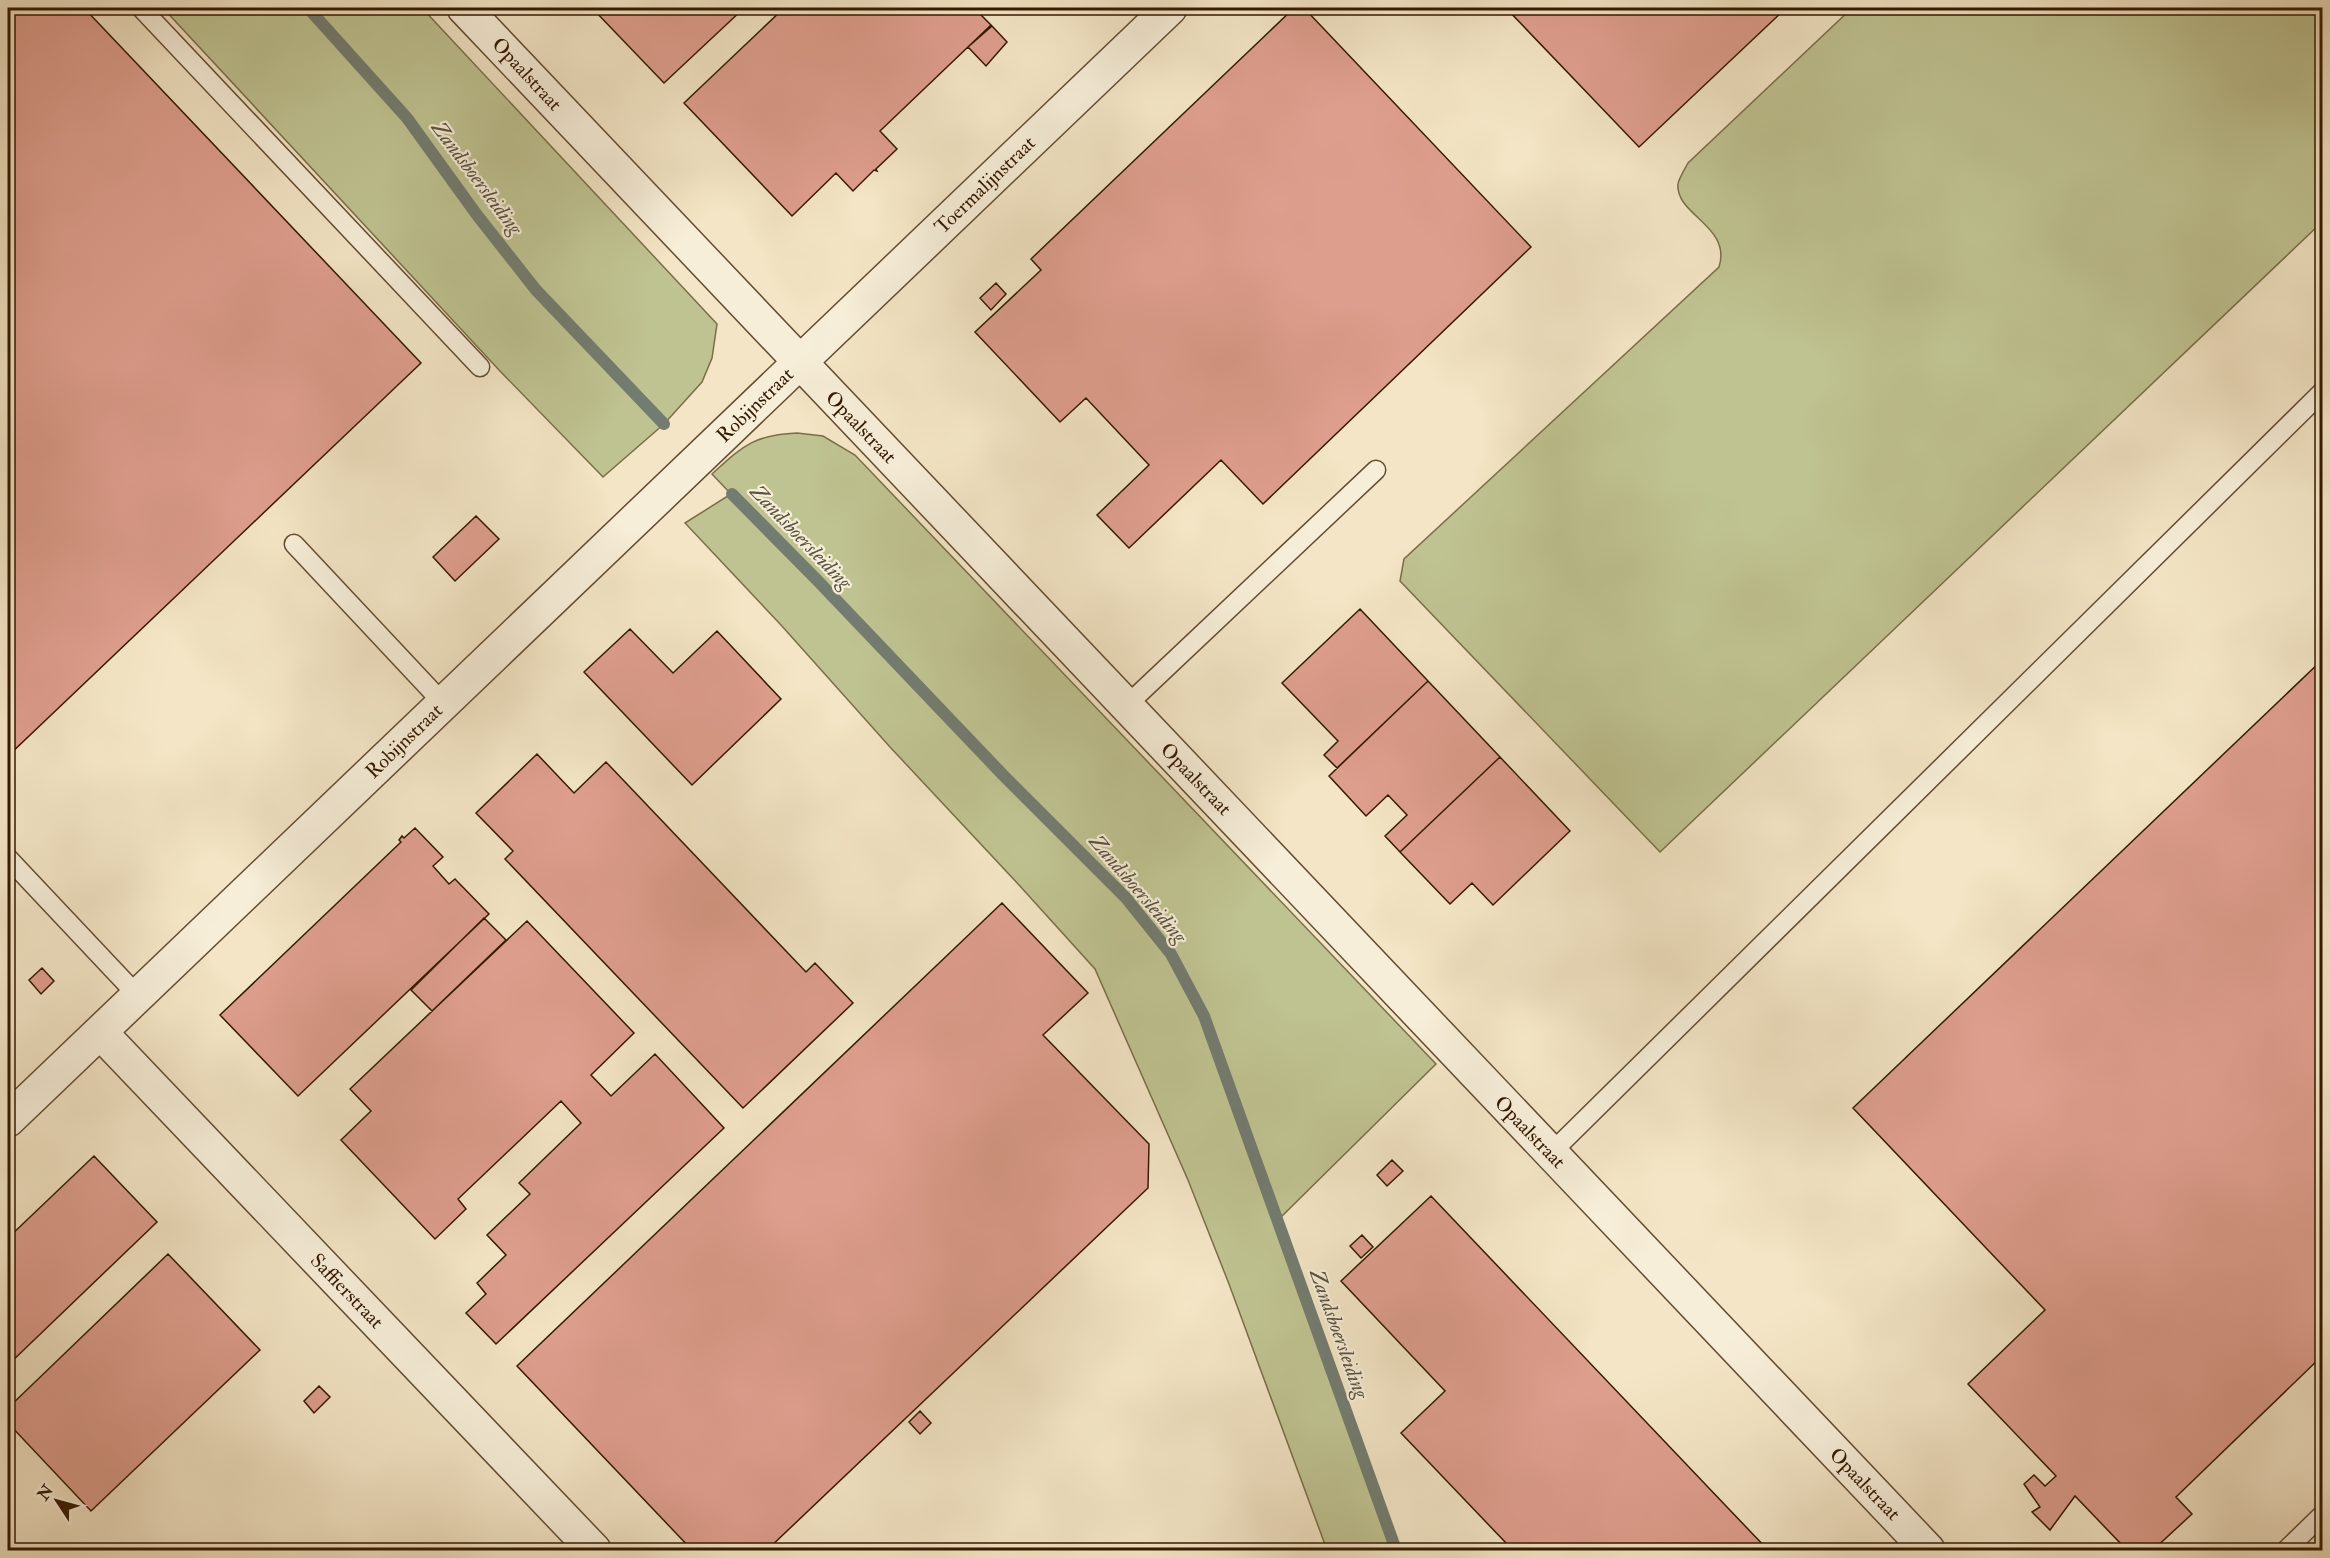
<svg xmlns="http://www.w3.org/2000/svg" width="2330" height="1558" viewBox="0 0 2330 1558" font-family="'IM FELL Double Pica',serif">
<style>
.green{fill:#bfc391;stroke:#7a6e48;stroke-width:1.5}
.lines{fill:none;stroke-linecap:round;stroke-linejoin:round}
.stream{stroke:#737c70;stroke-width:12}
.building{fill:#de9e8d;stroke:#341900;stroke-width:1.5}
.lane-casing{stroke:#644c31;stroke-width:21}
.street-casing{stroke:#644c31;stroke-width:36}
.lane{stroke:#f7eed9;stroke-width:18}
.street{stroke:#f7eed9;stroke-width:33}
.labels{text-anchor:middle;dominant-baseline:central;stroke-width:4.5;stroke-linejoin:round;paint-order:stroke}
.street-label{font-size:20px;fill:#341900;stroke:#f7eed9}
.water-label{font-size:21px;font-style:italic;fill:#595341;stroke:#f7eed9}
</style>
<rect width="100%" height="100%" fill="#f3e5c5"/>
<filter id="stains"><feTurbulence type="fractalNoise" baseFrequency=".00333" numOctaves="4"/><feColorMatrix values="0 0 0 0 .2 0 0 0 0 .09 0 0 0 0 .02 0 0 0 .5 -.17"/></filter>
<radialGradient id="worn" r=".72"><stop offset=".6" stop-color="#630" stop-opacity="0"/><stop offset="1" stop-color="#630" stop-opacity=".3"/></radialGradient>
<path class="green" d="M163 8H422L717 324 712 358 702 382 664 424 603 477 499 370Z
M1852 8H2322V222L1660 852 1400 581 1404 559 1719 267C1732 226 1675 215 1678 184 1679 178 1685 169 1688 163Z
M797 433 823 436 855 455 1436 1064 1278 1220 1396 1550H1327L1229 1284 1188 1180 1095 969 1019 885 890 747 781 625 685 523 731 494 712 474C743 446 753 435 797 433Z"/>
<g class="lines">
<path class="stream" d="M308 8 407 118 477 215 536 290 664 424
M732 494 818 581 1003 775 1126 898 1171 954 1204 1016 1396 1550"/>
</g>
<path class="building" d="M8 8H84L421 363 8 756Z
M592 8H744L664 83Z
M784 8H974L991 25 880 131 897 149 876 169 877 171 874 170 853 191 836 173 792 216 684 103Z
M1294 8H1304L1531 247 1263 504 1221 460 1129 548 1097 515 1149 465 1086 398 1060 422 975 332 1041 270 1031 259Z
M1506 8H1786L1639 147Z
M992 26 1007 42 986 66 968 47Z
M996 283 1006 294 991 310 980 298Z
M476 516 499 539 455 581 433 557Z
M1360 609 1428 681 1337 768 1324 755 1338 741 1282 683Z
M630 629 673 673 717 631 781 699 692 785 584 672Z
M2322 660V1356L2176 1497 2192 1514 2153 1550H2133L2126 1544 2124 1547 2075 1496 2050 1530 2032 1512 2040 1507 2024 1484 2034 1475 2045 1486 2056 1476 1968 1384 2045 1310 1853 1108Z
M1428 681 1500 757 1400 852 1385 836 1407 815 1388 795 1366 816 1329 776Z
M537 754 574 793 606 762 806 972 815 963 853 1003 743 1108 505 859 513 851 476 813Z
M1500 757 1570 831 1493 905 1472 883 1450 904 1400 852Z
M415 828 443 857 433 866 449 884 455 879 489 914 298 1096 220 1015 401 842 399 840 402 836 404 838Z
M1002 903 1088 993 1043 1035 1149 1144 1148 1188 767 1550H692L517 1366Z
M484 918 506 940 432 1011 411 990Z
M527 921 634 1033 591 1075 611 1096 655 1054 724 1128 496 1344 466 1313 486 1294 477 1283 506 1255 487 1235 530 1194 519 1183 581 1123 561 1101 458 1199 466 1209 435 1239 341 1140 371 1111 350 1089Z
M42 968 54 981 41 994 29 980Z
M94 1156 157 1222 8 1365V1238Z
M1392 1160 1403 1171 1387 1186 1377 1175Z
M1431 1196 1726 1506 1768 1550H1498L1506 1543 1401 1433 1445 1391 1341 1281Z
M1362 1235 1373 1247 1361 1258 1350 1246Z
M168 1254 260 1350 91 1511 8 1423V1408Z
M319 1386 330 1397 314 1413 304 1401Z
M920 1411 931 1423 920 1434 909 1422Z"/>
<g class="lines">
<defs>
<path id="lane" d="M141 8 480 367
M294 544 443 703
M1126 706 1376 470
M8 858 138 996
M1551 1153 2322 392
M2286 1550 2322 1515"/>
<path id="street" d="M464 8 1928 1550
M100 1032 594 1550
M8 1120 1170 8"/>
</defs>
<use href="#lane" class="lane-casing"/>
<use href="#street" class="street-casing"/>
<use href="#lane" class="lane"/>
<use href="#street" class="street"/>
</g>
<g class="labels">
<g class="street-label">
<text transform="translate(527 74) rotate(47)">Opaalstraat</text>
<text transform="translate(985 185) rotate(-44)">Toermalijnstraat</text>
<text transform="translate(755 405) rotate(-44)">Robijnstraat</text>
<text transform="translate(861 427) rotate(46)">Opaalstraat</text>
<text transform="translate(404 741) rotate(-44)">Robijnstraat</text>
<text transform="translate(1196 779) rotate(46)">Opaalstraat</text>
<text transform="translate(1530 1132) rotate(46)">Opaalstraat</text>
<text transform="translate(347 1291) rotate(46)">Saffierstraat</text>
<text transform="translate(1865 1484) rotate(46)">Opaalstraat</text>
</g>
<g class="water-label">
<text transform="translate(477 178) rotate(53)">Zandsboersleiding</text>
<text transform="translate(801 537) rotate(46)">Zandsboersleiding</text>
<text transform="translate(1138 889) rotate(49)">Zandsboersleiding</text>
<text transform="translate(1339 1334) rotate(70)">Zandsboersleiding</text>
</g>
</g>
<rect width="2330" height="1558" fill="none" stroke="#f3e5c5" stroke-width="30"/>
<rect x="9" y="9" width="2312" height="1540" fill="none" stroke="#341900" stroke-width="3"/>
<rect x="15" y="15" width="2300" height="1528" fill="none" stroke="#341900" stroke-width="1.5"/>
<g transform="translate(57 1501) rotate(306)" stroke="#f7eed9" stroke-width="4.5" paint-order="stroke">
<path d="M0-4.5L10 22L0 15L-10 22Z" fill="#341900"/>
<text y="-9" font-size="16" font-weight="bold" text-anchor="middle" fill="#341900">N</text>
</g>
<rect width="100%" height="100%" filter="url(#stains)"/>
<rect width="100%" height="100%" fill="url(#worn)"/>
</svg>
